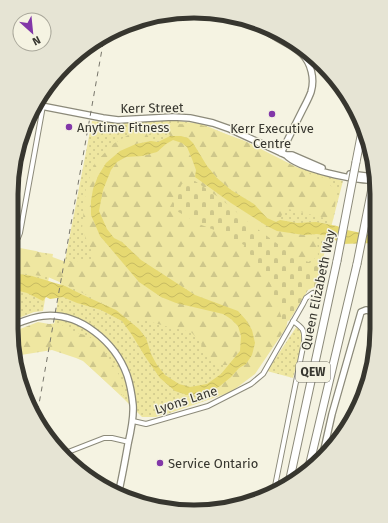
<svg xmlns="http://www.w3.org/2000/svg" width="388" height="523" viewBox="0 0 388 523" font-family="'Fira Sans',sans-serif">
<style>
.green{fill:url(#green-dots)}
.forest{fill:url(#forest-firs)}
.cemetery{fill:url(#cemetery-stones)}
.water{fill:url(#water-waves)}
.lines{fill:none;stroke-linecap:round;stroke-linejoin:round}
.street-casing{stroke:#8c8a7a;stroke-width:6}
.secondary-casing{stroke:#8c8a7a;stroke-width:8}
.highway-casing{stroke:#8c8a7a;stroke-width:9}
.street{stroke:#fff;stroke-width:4}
.secondary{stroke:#fff;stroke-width:5.5}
.highway{stroke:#fff;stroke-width:7}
.rail{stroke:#77756b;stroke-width:1;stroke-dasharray:5 5;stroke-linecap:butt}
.highway-bridge-casing{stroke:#8c8a7a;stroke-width:9;stroke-linecap:butt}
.highway-bridge{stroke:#fff;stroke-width:7}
.poi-dot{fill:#8237a8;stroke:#f5f3e2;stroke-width:1.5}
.labels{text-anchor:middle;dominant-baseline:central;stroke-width:3;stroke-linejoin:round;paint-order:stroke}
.shield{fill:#f5f3e2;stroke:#706f65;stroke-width:1}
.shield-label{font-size:12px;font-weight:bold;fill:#37362f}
.street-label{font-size:13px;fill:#37362f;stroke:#f5f3e2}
.poi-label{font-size:13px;fill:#37362f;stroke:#f5f3e2;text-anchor:start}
.rim{fill:none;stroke:#37362f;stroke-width:5}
</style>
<defs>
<pattern id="green-dots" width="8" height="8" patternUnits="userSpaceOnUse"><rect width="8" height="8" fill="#efe7a1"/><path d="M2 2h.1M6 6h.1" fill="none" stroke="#cec78b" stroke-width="1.8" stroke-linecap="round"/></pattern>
<pattern id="forest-firs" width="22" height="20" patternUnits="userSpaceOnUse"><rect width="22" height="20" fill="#efe7a1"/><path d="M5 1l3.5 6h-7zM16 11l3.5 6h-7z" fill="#cec78b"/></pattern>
<pattern id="cemetery-stones" width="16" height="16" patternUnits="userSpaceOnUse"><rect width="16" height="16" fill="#efe7a1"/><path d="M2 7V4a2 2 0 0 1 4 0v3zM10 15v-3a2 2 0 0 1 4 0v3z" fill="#cec78b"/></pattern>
<pattern id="water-waves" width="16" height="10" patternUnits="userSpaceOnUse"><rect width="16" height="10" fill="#e6d971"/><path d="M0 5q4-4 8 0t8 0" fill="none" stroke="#c6bb62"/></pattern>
</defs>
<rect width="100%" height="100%" fill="#f5f3e2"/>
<path class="green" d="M171 120 202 124 240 140 285 164 343 181 319 274 226 392 156 417H142L122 397 71 349 51 345 60 286 92 121 113 123Z
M14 249 53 254 43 311 34 312 11 321Z
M297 326 302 330 304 337 293 378 267 371Z"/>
<path class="forest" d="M177 124 201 125 245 141 312 175 329 179 330 185 337 191 333 220 284 208 280 220 276 222 267 218 254 204 231 190 217 178 207 166 193 143 188 138 181 136H170L165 125Z
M142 127 151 141 136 144 98 176 93 189 91 211 100 236 139 282 161 297 223 314 231 319 238 326 242 336 240 351 228 365H217L209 359 199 340 191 332 165 326 148 321 125 318 116 310 71 287 48 277 13 272 14 250 20 248 36 251 66 262 91 260 92 252 82 229 86 187 95 163 113 144Z
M173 140 182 143 187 147 192 159 196 170 195 177 213 189 217 193 267 226 304 235 317 234 318 257 301 265 286 328 255 374 231 392 167 414 169 403 187 395 202 393 231 377 239 368 246 364 255 343 219 304 195 295 141 260 122 242 114 238 107 229 99 211 103 190 111 170 117 162 126 157 142 156 157 152 166 144Z
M38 322 49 324 59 323 71 331 88 336 101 345 119 375 124 396 115 390 83 361 76 358 52 350 21 355 15 360 12 334 20 329Z"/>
<path class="cemetery" d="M195 181 221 199 248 222 290 253 302 260 312 263 324 260 319 285 308 290 289 321 282 319 271 285 244 245 222 233 199 224 170 207 182 184Z"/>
<path class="water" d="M170 136H181L188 138 193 143 207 166 217 178 231 190 254 204 267 218 276 222 280 220 297 223 316 222 337 226 347 230 376 236V243L341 244 329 236 317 234 304 235 277 231 267 226 231 203 195 177 196 170 192 159 187 147 182 143 173 140 166 144 157 152 142 156 126 157 117 162 111 170 103 190 99 211 107 229 114 238 122 242 141 260 195 295 238 311 246 320 252 330 255 343 252 355 246 364 239 368 231 377 220 386 211 391 202 393 187 395 175 391 160 378 146 358 132 335 122 321 101 310 84 305 77 303 63 297 50 299 46 297 43 301 27 293 12 289 13 273 32 276 65 286 83 295 116 310 139 329 146 338 151 354 157 365 165 375 179 384 190 387 207 384 221 374 240 351 241 336 238 326 231 319 223 314 176 303 161 297 139 282 100 236 91 215V201L93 189 98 176 106 163 120 151 136 144 151 141 158 142Z"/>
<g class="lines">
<defs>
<path id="street" d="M14 242 18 238 20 233 43 106
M133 421 146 424 208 406 251 384 263 374 303 304 306 298 313 293
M327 439 334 441
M63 454 104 438H112L129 442
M274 491 304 342C305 330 303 328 293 321"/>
<path id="secondary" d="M263 28C275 39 291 43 302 54 311 63 315 79 311 92 309 98 305 105 302 111 295 125 288 139 281 153
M36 105 103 118 118 120 173 117 190 118 213 123 230 129 286 155C298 169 357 181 375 180
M286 155H292L322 168
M350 174 373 177
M11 326C21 322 32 317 43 316 80 312 115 342 127 375 130 384 132 395 133 405 134 418 131 431 128 444 125 461 122 478 118 495
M323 454 332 414 361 312 366 310 376 312"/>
<path id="highway" d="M356 162 363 126
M308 471 357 264
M289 483 337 261"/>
</defs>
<use href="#street" class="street-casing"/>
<use href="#secondary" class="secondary-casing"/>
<use href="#highway" class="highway-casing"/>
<use href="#street" class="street"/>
<use href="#secondary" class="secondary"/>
<use href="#highway" class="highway"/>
<path class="rail" d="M36 421 104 38"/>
<defs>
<path id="highway-bridge" d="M337 261 356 162
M357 264 375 173"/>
</defs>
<use href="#highway-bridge" class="highway-bridge-casing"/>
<use href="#highway-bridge" class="highway-bridge"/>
</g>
<g class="poi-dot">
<circle cx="272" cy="114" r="4"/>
<circle cx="69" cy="127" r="4"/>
<circle cx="160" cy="463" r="4"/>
</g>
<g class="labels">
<rect class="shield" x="296" y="362" width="34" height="20" rx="3"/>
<g class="shield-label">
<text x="313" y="372">QEW</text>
</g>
<g class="street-label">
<text transform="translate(152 108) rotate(-1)">Kerr Street</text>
<text transform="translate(318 290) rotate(-78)">Queen Elizabeth Way</text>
<text transform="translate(186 400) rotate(-18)">Lyons Lane</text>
</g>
<g class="poi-label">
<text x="77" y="127">Anytime Fitness</text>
<text x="272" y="128" text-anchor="middle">Kerr Executive<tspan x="272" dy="15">Centre</tspan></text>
<text x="168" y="463">Service Ontario</text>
</g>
</g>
<path d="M0 0H388V523H0ZM194 18H194A176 176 0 0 1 370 194V329A176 176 0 0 1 194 505H194A176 176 0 0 1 18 329V194A176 176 0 0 1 194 18Z" fill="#e6e4d4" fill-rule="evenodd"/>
<path class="rim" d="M194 18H194A176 176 0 0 1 370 194V329A176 176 0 0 1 194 505H194A176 176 0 0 1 18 329V194A176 176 0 0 1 194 18Z"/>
<g transform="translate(32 32) rotate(153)"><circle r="19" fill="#f5f3e2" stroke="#a9a79a"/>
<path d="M0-3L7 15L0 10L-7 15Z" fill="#8237a8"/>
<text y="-6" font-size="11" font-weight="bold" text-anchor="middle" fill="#37362f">N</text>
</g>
</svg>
